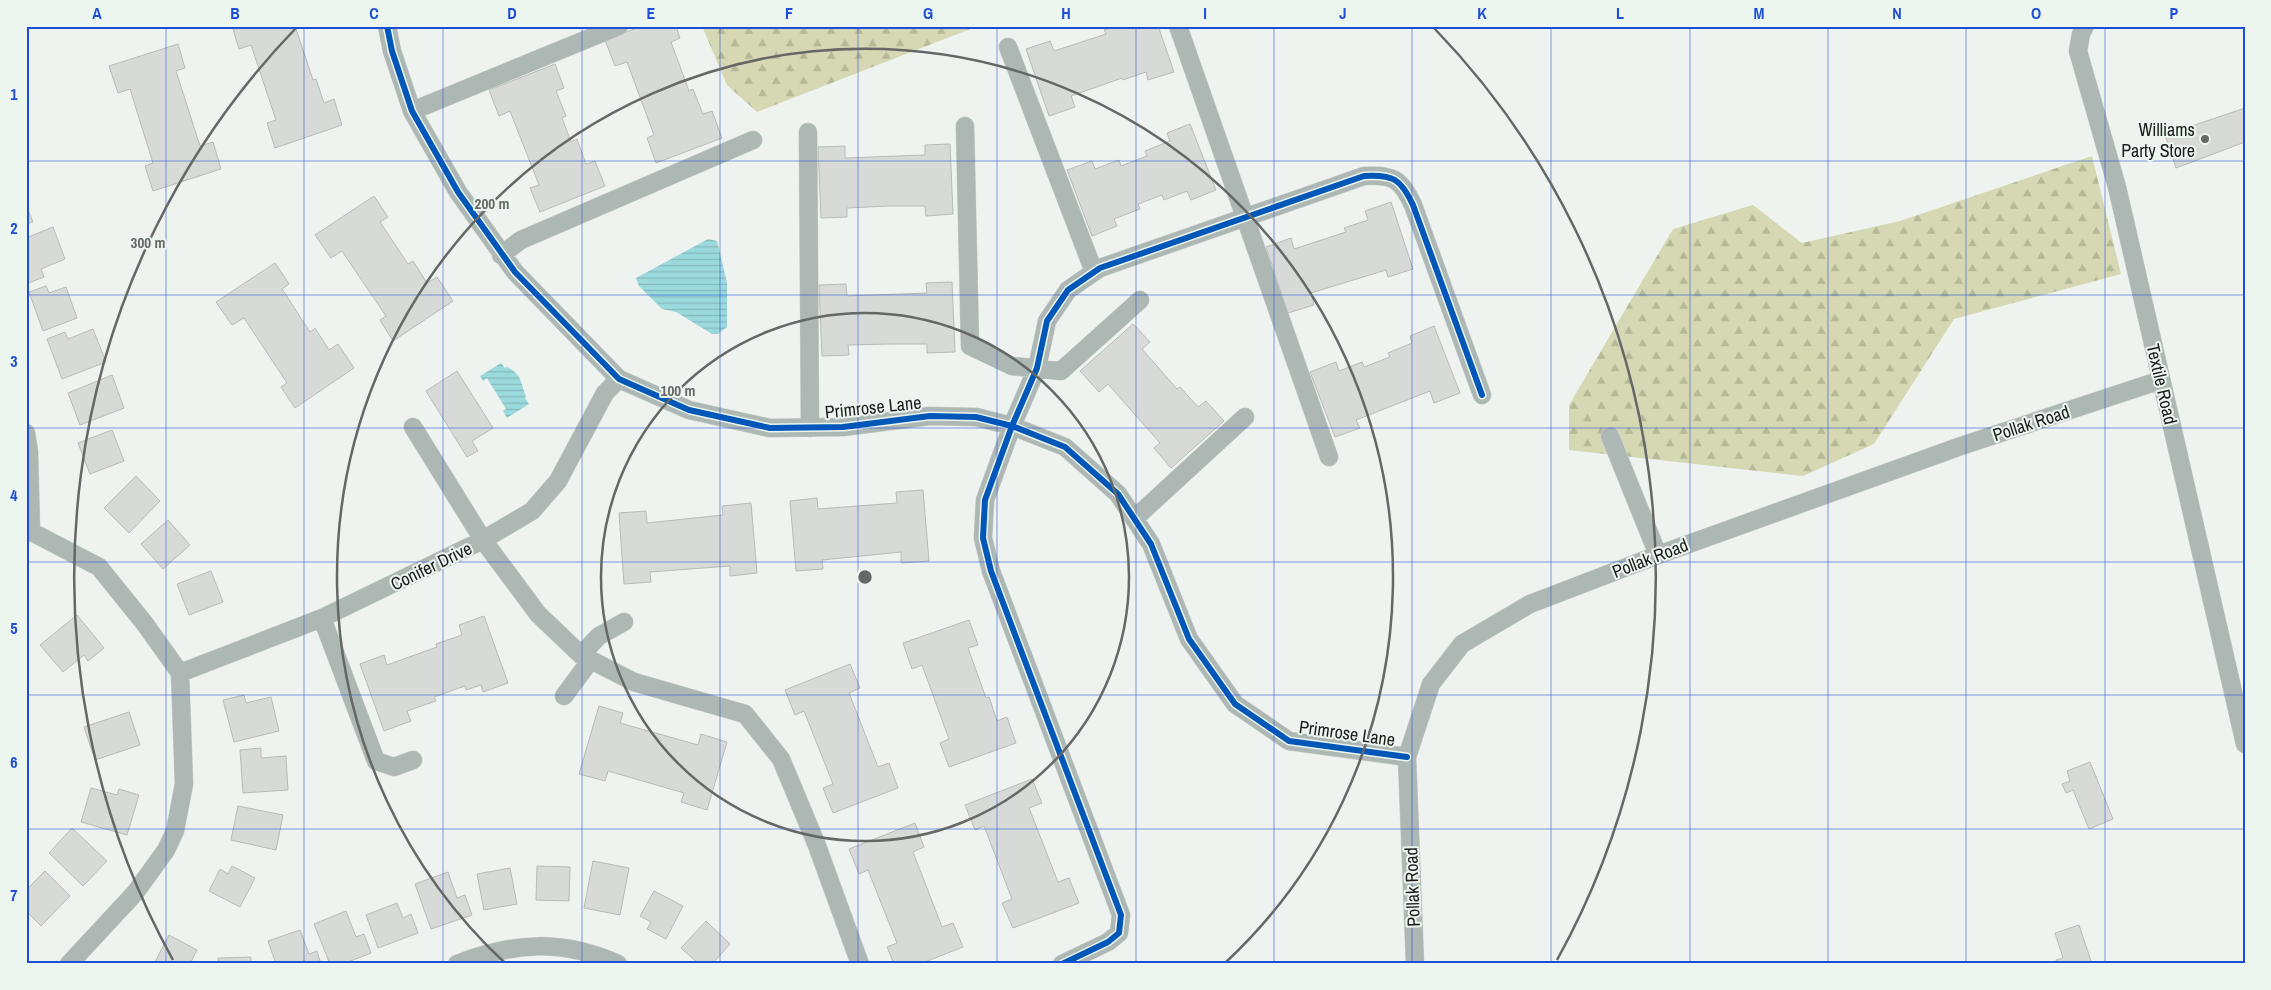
<svg xmlns="http://www.w3.org/2000/svg" width="2271" height="990" viewBox="0 0 2271 990" font-family="'Archivo Narrow',sans-serif">
<style>
.forest{fill:url(#forest-firs)}
.water{fill:url(#water-rules)}
.building{fill:#d7dad7;stroke:#b8bbb8}
.lines{fill:none;stroke-linecap:round;stroke-linejoin:round}
.minor-casing{stroke:#ced0ce;stroke-width:19}
.minor{stroke:#adb8b4;stroke-width:18}
.cycleway-casing{stroke:#edf5ef;stroke-width:9}
.cycleway{stroke:#0057b8;stroke-width:6}
.grid{fill:none;stroke:#1d4ed8;stroke-width:1;stroke-opacity:0.55}
.ring{fill:none;stroke:#656866;stroke-width:2.5}
.poi-dot{fill:#656866;stroke:#edf5ef;stroke-width:2}
.labels{text-anchor:middle;dominant-baseline:central;stroke-width:4;stroke-linejoin:round;paint-order:stroke}
.poi-label{font-size:18px;fill:#1a1d1b;stroke:#edf5ef;text-anchor:end}
.street-label{font-size:18px;fill:#1a1d1b;stroke:#edf5ef}
.centre{fill:#656866;stroke:#edf5ef;stroke-width:2.5}
.ring-label{font-size:15px;text-anchor:middle;font-weight:bold;fill:#656866;stroke:#edf5ef;stroke-width:4;stroke-linejoin:round;paint-order:stroke}
.neatline{fill:none;stroke:#1d4ed8;stroke-width:2}
.grid-label{font-size:16px;text-anchor:middle;font-weight:bold;fill:#1d4ed8}
</style>
<defs>
<pattern id="forest-firs" width="22" height="20" patternUnits="userSpaceOnUse" patternTransform="scale(1.25)"><rect width="22" height="20" fill="#d5d8b2"/><path d="M5 1l3.5 6h-7zM16 11l3.5 6h-7z" fill="#b6b998"/></pattern>
<pattern id="water-rules" width="6" height="5" patternUnits="userSpaceOnUse" patternTransform="scale(1.25)"><rect width="6" height="5" fill="#9ad9dc"/><path d="M0 2.5h6" fill="none" stroke="#84babc"/></pattern>
</defs>
<rect width="100%" height="100%" fill="#eff3f0"/>
<path class="forest" d="M702 26H978L757 112 727 85Z
M2092 156 2121 274 1954 319 1874 444 1803 476 1569 450V405L1673 229 1753 205 1802 243 1900 221Z"/>
<path class="water" d="M708 239 717 241 727 283V327L718 334H712L676 312 662 309 639 286 636 278Z
M501 363 505 368 507 367C523 375 520 383 526 396L525 398 529 404 507 418 503 411 506 409 487 378 483 381 480 376Z"/>
<path class="building" d="M232 26H304L296 29 313 80 316 79 324 103 334 99 342 125 275 148 267 123 276 120 251 45 239 49Z
M642 26H676L680 38 671 42 689 91 693 89 703 114 712 111 722 138 656 163 647 138 654 135 627 62 615 66 605 40Z
M1116 26H1158L1174 72 1148 80 1146 72 1123 80 1122 78 1071 96 1075 107 1049 116 1026 49 1050 41 1054 51 1106 34 1104 30Z
M178 44 185 68 176 71 200 146 213 142 221 169 153 191 145 166 153 163 130 89 118 93 109 66Z
M555 64 564 88 556 91 566 116 562 118 571 142 577 139 586 164 595 161 605 186 540 212 530 188 539 185 510 111 499 116 489 90Z
M2245 108V142L2176 168 2165 135Z
M1190 124 1216 190 1191 200 1187 191 1164 200 1162 195 1138 204 1140 209 1114 219 1117 226 1092 236 1067 170 1092 161 1095 169 1119 160 1121 166 1147 156 1145 151 1170 141 1167 133Z
M950 144 953 214 926 216 925 206H889L847 208V217L821 218 818 147 845 146V158L925 155V145Z
M374 196 388 217 380 222 408 264 413 261 427 283 437 277 453 301 393 341 380 320 386 316 342 251 331 258 315 235Z
M1391 202 1413 269 1388 277 1386 270 1311 293 1314 305 1288 313 1266 247 1291 238 1294 249 1346 232 1344 228 1368 220 1365 211Z
M26 205 33 222 26 224Z
M53 227 65 259 41 269 44 277 26 284V238Z
M275 263 289 284 282 289 310 332 315 328 329 350 338 344 354 368 295 408 281 387 287 383 244 318 232 325 216 302Z
M952 282 955 352 927 353V344H890L848 345 849 355 822 356 819 285 846 284 847 296 927 293 926 283Z
M46 286 49 293 66 287 77 318 43 331 29 292Z
M1133 324 1150 342 1142 349 1177 389 1180 387 1198 407 1206 401 1224 421 1171 468 1154 448 1160 443 1108 384 1099 392 1080 371Z
M1434 326 1460 393 1434 403 1430 391 1356 420 1360 428 1335 437 1310 372 1336 362 1339 371 1362 362 1364 367 1390 357 1388 353 1412 343 1410 336Z
M93 329 106 362 62 379 47 339 65 332 68 339Z
M457 371 493 428 472 441 478 451 467 457 426 391Z
M112 375 124 408 80 425 68 393Z
M112 430 124 461 90 474 78 443Z
M136 476 160 501 129 533 104 508Z
M923 490 929 561 901 563V552L822 560 823 569 796 571 790 501 817 498 818 509 897 503 896 492Z
M751 503 757 573 730 576V566L650 572 651 582 624 584 619 513 646 511 647 523 723 515 722 506Z
M168 520 190 545 163 569 141 544Z
M211 571 223 602 189 615 177 584Z
M77 615 104 648 88 661 84 655 63 672 40 645Z
M484 616 508 683 483 692 481 685 466 690 465 686 434 697 436 701 407 711 411 721 384 731 360 664 384 655 387 665 437 647 436 644 462 635 459 625Z
M969 620 978 645 968 648 986 698 989 697 997 721 1007 717 1016 743 949 767 940 743 949 739 922 665 912 669 903 643Z
M850 664 860 688 849 693 878 767 889 763 898 788 833 813 823 788 833 784 804 711 795 715 785 690Z
M244 695 246 703 271 697 279 731 234 742 223 700Z
M599 706 623 713 620 723 698 745 701 734 727 742 707 810 681 802 684 793 608 771 605 781 579 774Z
M129 712 140 745 95 760 84 727Z
M261 748V758L286 756 288 790 243 793 240 750Z
M2090 762 2113 819 2089 829 2073 790 2066 793 2062 784 2070 781 2067 771Z
M1032 779 1042 803 1029 808 1058 882 1069 878 1079 903 1013 928 1002 903 1012 899 984 826 975 830 965 805Z
M91 788 117 795 119 789 139 795 127 835 81 822Z
M238 806 283 815 276 850 231 840Z
M915 823 924 847 913 852 942 927 953 923 963 947 920 964H894L887 947 897 943 868 870 859 874 849 849Z
M72 828 107 861 83 886 49 853Z
M593 861 629 868 620 915 584 908Z
M232 866 255 878 240 907 209 891 220 869 228 874Z
M537 866 570 867 569 901 536 900Z
M510 868 517 904 484 910 477 874Z
M45 871 70 896 41 926 26 911V890Z
M448 872 457 898 465 895 472 915 431 929 415 884Z
M654 891 683 906 666 939 647 929 651 922 640 916Z
M397 903 403 918 411 914 418 933 378 948 366 915Z
M346 911 356 937 364 934 371 953 343 964H330L314 924Z
M706 921 730 944 712 964H699L681 948Z
M2079 925 2092 964H2057L2056 960 2063 958 2055 933Z
M300 930 309 954 317 951 321 964H276L268 941Z
M169 935 197 950 190 964H154Z
M251 957V964H218V958Z"/>
<g class="lines">
<defs>
<path id="minor" d="M387 26 392 51 412 111 458 192 515 272 619 379 689 410 770 428 843 427 930 416 976 417 1012 426 1065 447 1118 494 1151 544 1189 639 1235 704 1289 741 1407 757
M1178 26 1329 457
M2085 26 2081 34 2078 51 2117 187 2245 744
M1008 47 1094 272
M412 111 619 26
M965 126 970 346 1012 366 1061 371 1140 300
M808 132 810 428
M501 255 521 240 753 140
M413 427 483 540 538 614 581 655 634 682 745 714 781 759 816 843 860 964
M26 433 29 452 31 530
M1610 436 1658 555
M1134 519 1245 417
M26 529 99 567 145 624 180 673 184 784 175 831 166 850 135 893 69 964
M322 618 376 761 394 767 413 760
M581 655 599 636 624 622
M180 673 322 618 483 540 532 511 558 481 605 393 619 379
M564 696 590 661
M457 964C514 942 562 939 618 964
M1062 964 1108 942 1119 933 1121 915 991 571 983 538 985 500 1012 426 1037 368 1047 321 1068 290 1100 268 1364 176C1393 174 1401 179 1413 205L1482 395
M1415 964 1407 757 1431 684 1462 644 1530 604 1658 555 1961 446 2161 380"/>
</defs>
<use href="#minor" class="minor-casing"/>
<use href="#minor" class="minor"/>
<defs>
<path id="cycleway" d="M387 26 392 51 412 111 458 192 515 272 619 379 689 410 770 428 843 427 930 416 976 417 1012 426 1065 447 1118 494 1151 544 1189 639 1235 704 1289 741 1407 757
M1062 964 1108 942 1119 933 1121 915 991 571 983 538 985 500 1012 426 1037 368 1047 321 1068 290 1100 268 1364 176C1393 174 1401 179 1413 205L1482 395"/>
</defs>
<use href="#cycleway" class="cycleway-casing"/>
<use href="#cycleway" class="cycleway"/>
</g>
<path class="grid" d="M166 26V964M304 26V964M443 26V964M582 26V964M720 26V964M858 26V964M997 26V964M1136 26V964M1274 26V964M1412 26V964M1551 26V964M1690 26V964M1828 26V964M1966 26V964M2105 26V964M26 161H2245M26 295H2245M26 428H2245M26 562H2245M26 695H2245M26 829H2245"/>
<g class="ring">
<circle cx="865" cy="577" r="264"/>
<path d="M505 963A528 528 0 1 1 1225 963"/>
<path d="M173 960A791 791 0 0 1 296 28M1434 28A791 791 0 0 1 1557 960"/>
</g>
<circle class="poi-dot" cx="2205" cy="139" r="5"/>
<g class="labels">
<g class="poi-label">
<text x="2195" y="129">Williams<tspan x="2195" dy="21">Party Store</tspan></text>
</g>
<g class="street-label">
<text transform="translate(2162 384) rotate(77)">Textile Road</text>
<text transform="translate(873 407) rotate(-6)">Primrose Lane</text>
<text transform="translate(2031 423) rotate(-18)">Pollak Road</text>
<text transform="translate(1650 558) rotate(-21)">Pollak Road</text>
<text transform="translate(431 566) rotate(-26)">Conifer Drive</text>
<text transform="translate(1347 733) rotate(8)">Primrose Lane</text>
<text transform="translate(1412 887) rotate(-92)">Pollak Road</text>
</g>
</g>
<circle cx="865" cy="577" r="8" class="centre"/>
<g class="ring-label">
<text x="492" y="209">200 m</text>
<text x="148" y="248">300 m</text>
<text x="678" y="396">100 m</text>
</g>
<rect width="2271" height="990" fill="none" stroke="#edf5ef" stroke-width="55"/>
<rect x="28" y="28" width="2216" height="934" class="neatline"/>
<g class="grid-label">
<text x="97" y="19">A</text>
<text x="235" y="19">B</text>
<text x="374" y="19">C</text>
<text x="512" y="19">D</text>
<text x="651" y="19">E</text>
<text x="789" y="19">F</text>
<text x="928" y="19">G</text>
<text x="1066" y="19">H</text>
<text x="1205" y="19">I</text>
<text x="1343" y="19">J</text>
<text x="1482" y="19">K</text>
<text x="1620" y="19">L</text>
<text x="1759" y="19">M</text>
<text x="1897" y="19">N</text>
<text x="2036" y="19">O</text>
<text x="2174" y="19">P</text>
<text x="14" y="100">1</text>
<text x="14" y="234">2</text>
<text x="14" y="367">3</text>
<text x="14" y="501">4</text>
<text x="14" y="634">5</text>
<text x="14" y="768">6</text>
<text x="14" y="901">7</text>
</g>
</svg>
